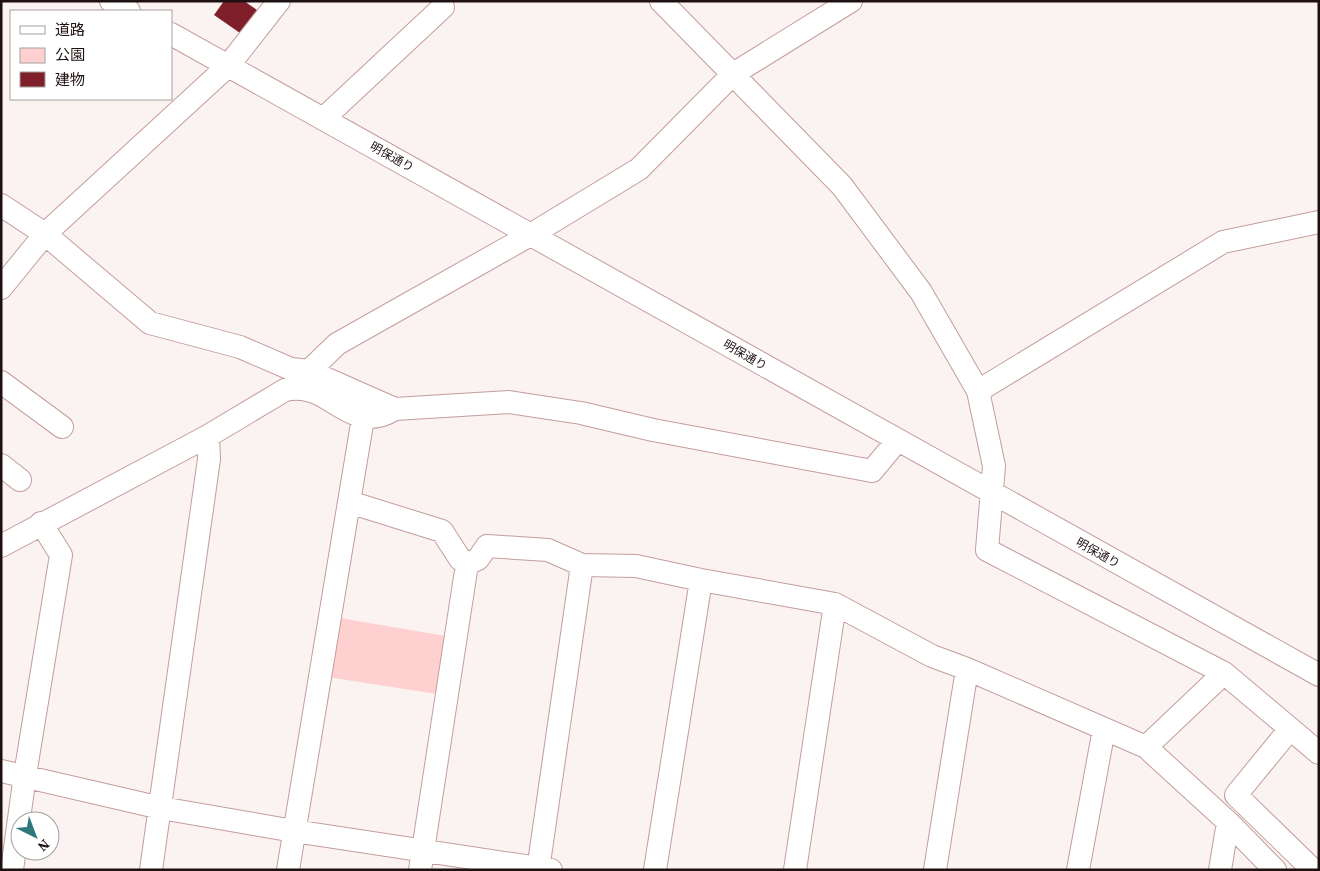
<svg xmlns="http://www.w3.org/2000/svg" width="1320" height="871" viewBox="0 0 1320 871" font-family="'Source Serif 4','Noto Sans JP',serif">
<style>
.green{fill:#fed1d0}
.building{fill:#7e1f29}
.lines{fill:none;stroke-linecap:round;stroke-linejoin:round}
.minor-casing{stroke:#c39d9c;stroke-width:24}
.minor{stroke:#fff;stroke-width:22}
.labels{text-anchor:middle;dominant-baseline:central;stroke-width:5;stroke-linejoin:round;paint-order:stroke}
.street-label{font-size:12px;fill:#1f1111;stroke:#fff}
</style>
<rect width="100%" height="100%" fill="#fbf3f2"/>
<path class="green" d="M334 617 446 636 437 694 327 677Z"/>
<path class="building" d="M224 1H244L257 10 240 33 214 15Z"/>
<g class="lines">
<defs>
<path id="minor" d="M111 1 129 11
M661 1 842 186 921 292 978 391 994 466 987 550 1224 673 1319 753
M171 34 1319 675
M323 119 443 7
M1 205 45 234 150 323 240 347 291 369 309 371 395 409
M1 288 45 234 228 66 279 1
M309 371 337 344 532 234 639 169 733 74 851 1
M1 382 62 427
M978 391 1223 242 1319 222
M363 418 349 502 442 531 460 559 467 564 478 559 487 546 548 550 582 565 636 566 701 580 835 604 932 656 967 669 1146 747 1228 822 1275 870
M1 465 20 480
M1 546 208 436 285 390C331 379 348 438 395 409L509 402 581 413 653 430 872 471 897 441
M1290 729 1236 795 1313 870
M1146 747 1224 673
M1 771 161 808 294 831 551 870
M12 870 25 775 61 555 41 523
M151 870 209 459 208 436
M288 870 349 502
M420 870 467 564
M538 870 582 565
M655 870 701 580
M795 870 835 604
M935 870 967 669
M1078 870 1104 729
M1220 870 1228 822"/>
</defs>
<use href="#minor" class="minor-casing"/>
<use href="#minor" class="minor"/>
</g>
<g class="labels">
<g class="street-label">
<text transform="translate(392 157) rotate(29)">明保通り</text>
<text transform="translate(745 355) rotate(30)">明保通り</text>
<text transform="translate(1098 553) rotate(29)">明保通り</text>
</g>
</g>
<rect width="1320" height="871" fill="none" stroke="#1f1111" stroke-width="5"/>
<rect x="10" y="10" width="162" height="90" fill="#ffffff" stroke="#a5a0a0"/>
<rect x="20" y="26" width="25" height="8" fill="#ffffff" stroke="#a5a0a0"/>
<text x="55" y="35" font-size="15" fill="#1f1111">道路</text>
<rect x="20" y="48" width="25" height="15" fill="#fed1d0" stroke="#a5a0a0"/>
<text x="55" y="60" font-size="15" fill="#1f1111">公園</text>
<rect x="20" y="72" width="25" height="15" fill="#7e1f29" stroke="#a5a0a0"/>
<text x="55" y="85" font-size="15" fill="#1f1111">建物</text>
<g transform="translate(35 836) rotate(138)"><circle r="24" fill="#ffffff" stroke="#a5a0a0"/>
<path d="M0-4L9 19L0 12L-9 19Z" fill="#2f787c"/>
<text y="-8" font-size="14" font-weight="bold" text-anchor="middle" fill="#1f1111">N</text>
</g>
</svg>
